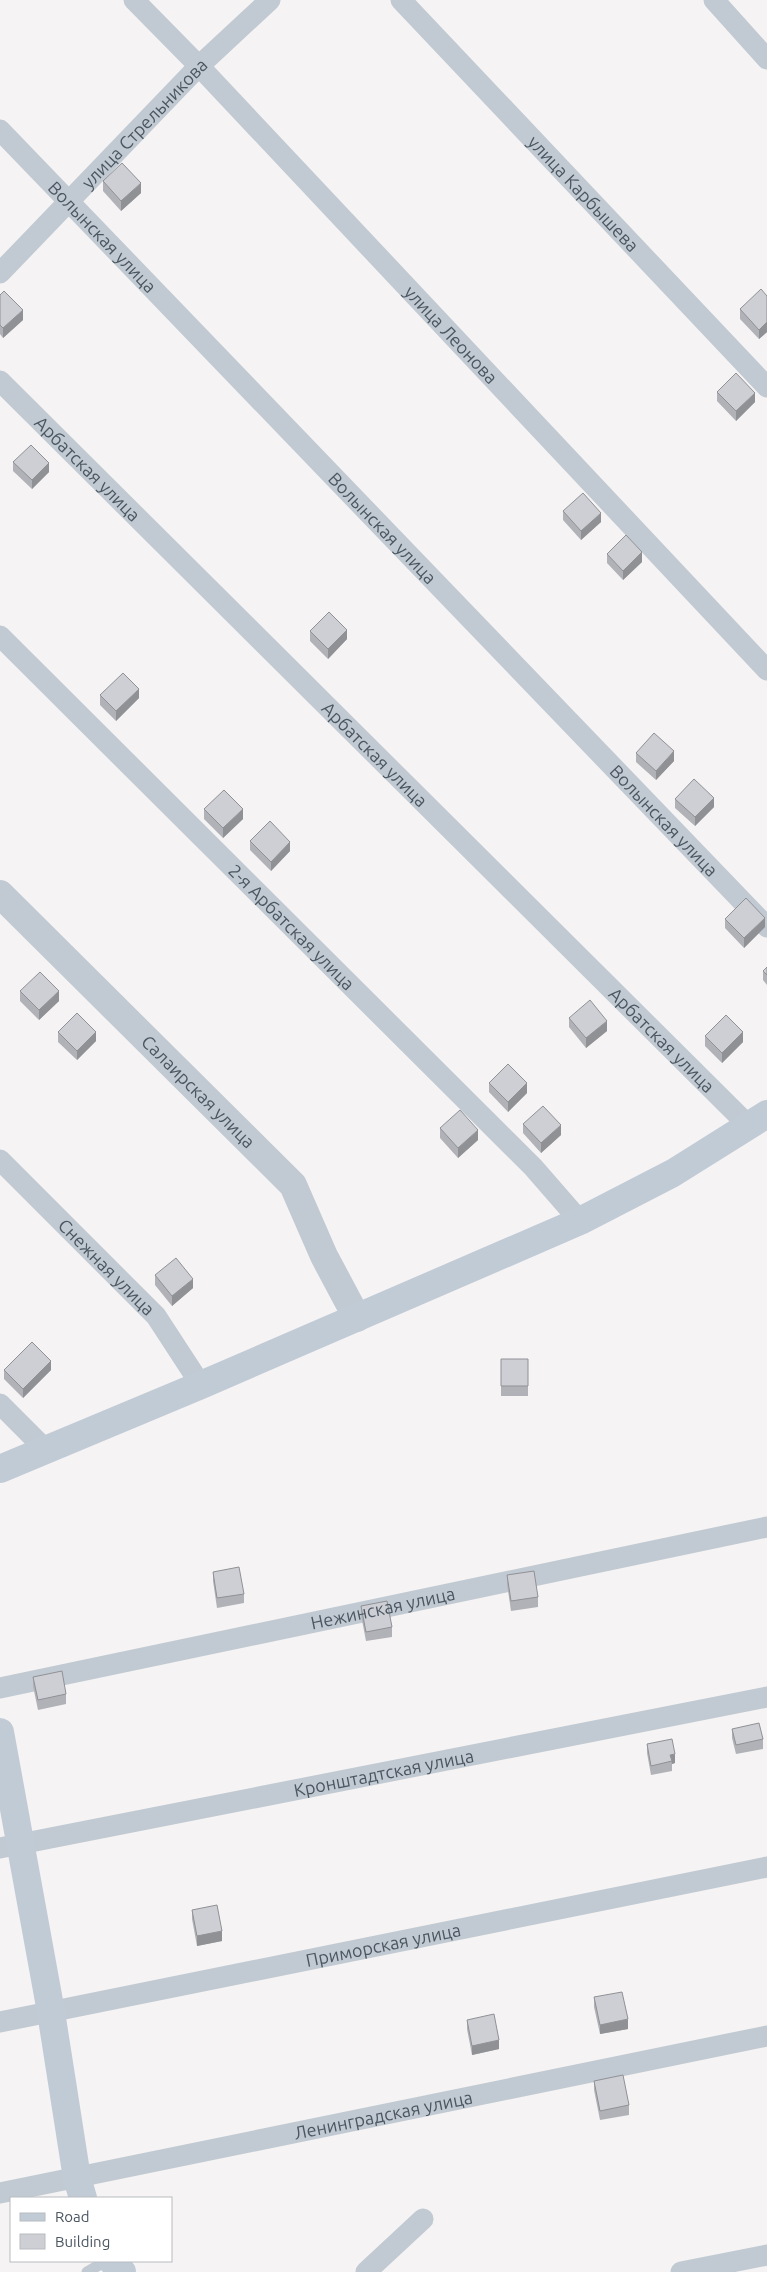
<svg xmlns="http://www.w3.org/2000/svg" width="767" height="2272" viewBox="0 0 767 2272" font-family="Ubuntu,sans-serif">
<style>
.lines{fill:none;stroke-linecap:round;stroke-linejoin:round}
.service{stroke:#c1cad2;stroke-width:11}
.minor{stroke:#c1cad2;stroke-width:21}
.tertiary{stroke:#c1cad2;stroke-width:28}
.secondary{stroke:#c1cbd6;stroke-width:28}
.wall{fill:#b0b2b7}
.shaded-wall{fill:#909195}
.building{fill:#cdcfd5;stroke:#909195}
.labels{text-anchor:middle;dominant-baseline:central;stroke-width:5;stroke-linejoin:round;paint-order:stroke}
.street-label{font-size:18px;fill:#4a5661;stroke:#fff}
</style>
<rect width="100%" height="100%" fill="#f5f3f3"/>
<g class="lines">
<path class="service" d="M87 2272 106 2261"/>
<g class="minor">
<path id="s1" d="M134 0 199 66 767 670"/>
<path id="s2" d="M401 0 767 387"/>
<path d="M714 0 767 59"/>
<path id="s3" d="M0 130 767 927"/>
<path id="s4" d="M0 273 199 66 270 0"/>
<path id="s5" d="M0 381 749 1126"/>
<path id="s6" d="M0 636 533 1167 580 1221"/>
<path id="s7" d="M0 1160 156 1316 201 1385"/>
<path d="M0 1404 46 1450"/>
<path id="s8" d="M0 1688 767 1527"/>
<path id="s9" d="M0 1848 767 1697"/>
<path id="s10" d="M0 2022 767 1867"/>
<path id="s11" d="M0 2193 767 2036"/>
<path d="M366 2272 423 2219"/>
<path d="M681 2272 767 2255"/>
</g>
<path class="tertiary" id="s12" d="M0 894 293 1185 324 1256 357 1318"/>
<path class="secondary" d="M0 1469 201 1385 580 1221 673 1173 767 1114
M0 1732 51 2012 77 2178 83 2198
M112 2261 122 2272"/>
</g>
<path class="wall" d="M103 181 141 193 121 211 103 191Z
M0 295 23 320 3 338 0 334Z
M767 296V332L759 339 740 319V309Z
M717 392 755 402 736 421 717 401Z
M13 462 49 472 32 489 13 471Z
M563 511 601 522 581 540 563 520Z
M607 554 642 562 623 580 607 563Z
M310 631 347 639 328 659 310 641Z
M100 695 139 698 116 721 100 705Z
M636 753 674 761 656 780 636 762Z
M675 799 714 807 695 826 675 808Z
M204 809 243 819 223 838 204 819Z
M250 841 290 851 271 871 250 850Z
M725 919 765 927 744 948 725 928Z
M767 967V985L763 980V971Z
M20 991 59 1001 39 1020 20 1001Z
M569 1018 607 1031 586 1048 569 1027Z
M58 1032 96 1041 77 1060 58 1042Z
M705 1036 743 1042 722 1063 705 1046Z
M489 1083 527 1093 508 1112 489 1092Z
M523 1124 561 1135 541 1153 523 1133Z
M440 1128 478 1140 458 1158 440 1138Z
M155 1275 193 1288 172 1306 155 1285Z
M501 1359H528V1396H501Z
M4 1370H51L23 1398 4 1379Z
M213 1572 244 1594V1603L217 1608 213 1581Z
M507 1575 538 1597V1607L511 1611 507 1584Z
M361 1606 392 1627V1637L366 1641 361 1615Z
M33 1677 66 1694V1704L38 1710 33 1686Z
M732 1729 763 1739V1749L736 1754 732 1738Z
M647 1744 675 1763 672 1764V1771L651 1775 647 1753Z
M192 1910 222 1941 197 1946 192 1919Z
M594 1997 628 2029 600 2034 594 2007Z
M467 2020 499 2049 472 2055 467 2029Z
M594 2081 629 2105V2115L600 2120 594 2090Z"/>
<path class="shaded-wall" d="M141 183V193L121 211V201Z
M23 310V320L3 338V328Z
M767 322V332L759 339V330Z
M755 393V402L736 421V411Z
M49 463V472L32 489V480Z
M601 513V522L581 540V531Z
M642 552V562L623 580V571Z
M347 630V639L328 659V649Z
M139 689V698L116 721V711Z
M674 751V761L656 780V771Z
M714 798V807L695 826V817Z
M243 809V819L223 838V828Z
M290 842V851L271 871V862Z
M765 918V927L744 948V938Z
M59 991V1001L39 1020V1010Z
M607 1021V1031L586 1048V1038Z
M96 1032V1041L77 1060V1051Z
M743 1032V1042L722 1063V1053Z
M527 1083V1093L508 1112V1102Z
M561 1125V1135L541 1153V1143Z
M478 1130V1140L458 1158V1148Z
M193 1279V1288L172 1306V1296Z
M51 1361V1370L23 1398V1389Z
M675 1754V1763L672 1764 670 1755Z
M222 1931V1941L197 1946V1936Z
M628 2019V2029L600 2034V2025Z
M499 2040V2049L472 2055V2046Z"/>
<path class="building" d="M122 163 141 183 121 201 103 181Z
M761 289 767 296V322L759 330 740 309Z
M4 291 23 310 3 328 0 325V295Z
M736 373 755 393 736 411 717 392Z
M31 445 49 463 32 480 13 462Z
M583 493 601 513 581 531 563 511Z
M626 535 642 552 623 571 607 554Z
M329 612 347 630 328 649 310 631Z
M123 673 139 689 116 711 100 695Z
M654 733 674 751 656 771 636 753Z
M694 779 714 798 695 817 675 799Z
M224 790 243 809 223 828 204 809Z
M270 821 290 842 271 862 250 841Z
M746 898 765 918 744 938 725 919Z
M767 967V975L763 971Z
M40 972 59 991 39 1010 20 991Z
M590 1000 607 1021 586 1038 569 1018Z
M77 1013 96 1032 77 1051 58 1032Z
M726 1015 743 1032 722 1053 705 1036Z
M508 1064 527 1083 508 1102 489 1083Z
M543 1106 561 1125 541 1143 523 1124Z
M460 1110 478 1130 458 1148 440 1128Z
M176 1258 193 1279 172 1296 155 1275Z
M32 1342 51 1361 23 1389 4 1370Z
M501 1359H528V1386H501Z
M239 1567 244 1594 217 1598 213 1572Z
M534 1571 538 1597 511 1601 507 1575Z
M387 1601 392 1627 366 1632 361 1606Z
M62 1671 66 1694 38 1700 33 1677Z
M759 1723 763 1739 736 1745 732 1729Z
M672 1739 675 1754 670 1755 672 1761 651 1766 647 1744Z
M217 1905 222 1931 197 1936 192 1910Z
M622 1992 628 2019 600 2025 594 1997Z
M494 2014 499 2040 472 2046 467 2020Z
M623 2075 629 2105 600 2111 594 2081Z"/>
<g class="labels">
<g class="street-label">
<text stroke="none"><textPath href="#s4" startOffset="208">улица Стрельникова</textPath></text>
<text stroke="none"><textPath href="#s2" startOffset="266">улица Карбышева</textPath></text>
<text stroke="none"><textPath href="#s3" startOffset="148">Волынская улица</textPath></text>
<text stroke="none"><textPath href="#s1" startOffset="461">улица Леонова</textPath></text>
<text stroke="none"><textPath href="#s5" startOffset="124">Арбатская улица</textPath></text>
<text stroke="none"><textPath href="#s3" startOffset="552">Волынская улица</textPath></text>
<text stroke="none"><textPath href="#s5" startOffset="529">Арбатская улица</textPath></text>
<text stroke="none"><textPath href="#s3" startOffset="958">Волынская улица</textPath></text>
<text stroke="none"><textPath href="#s6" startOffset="412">2-я Арбатская улица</textPath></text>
<text stroke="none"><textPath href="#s5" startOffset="934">Арбатская улица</textPath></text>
<text stroke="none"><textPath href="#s12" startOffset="280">Салаирская улица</textPath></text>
<text stroke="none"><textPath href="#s7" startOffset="151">Снежная улица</textPath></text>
<text stroke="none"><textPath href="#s8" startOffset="391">Нежинская улица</textPath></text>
<text stroke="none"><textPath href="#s9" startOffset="391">Кронштадтская улица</textPath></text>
<text stroke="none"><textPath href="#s10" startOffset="391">Приморская улица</textPath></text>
<text stroke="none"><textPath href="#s11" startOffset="391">Ленинградская улица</textPath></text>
</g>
</g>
<rect x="10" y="2197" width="162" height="65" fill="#ffffff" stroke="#b7bbc0"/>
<rect x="20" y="2213" width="25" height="8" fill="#c1cbd6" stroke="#b7bbc0"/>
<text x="55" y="2222" font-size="15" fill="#4a5661">Road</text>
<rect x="20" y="2234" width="25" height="15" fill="#cdcfd5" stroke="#b7bbc0"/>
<text x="55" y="2247" font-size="15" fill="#4a5661">Building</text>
</svg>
